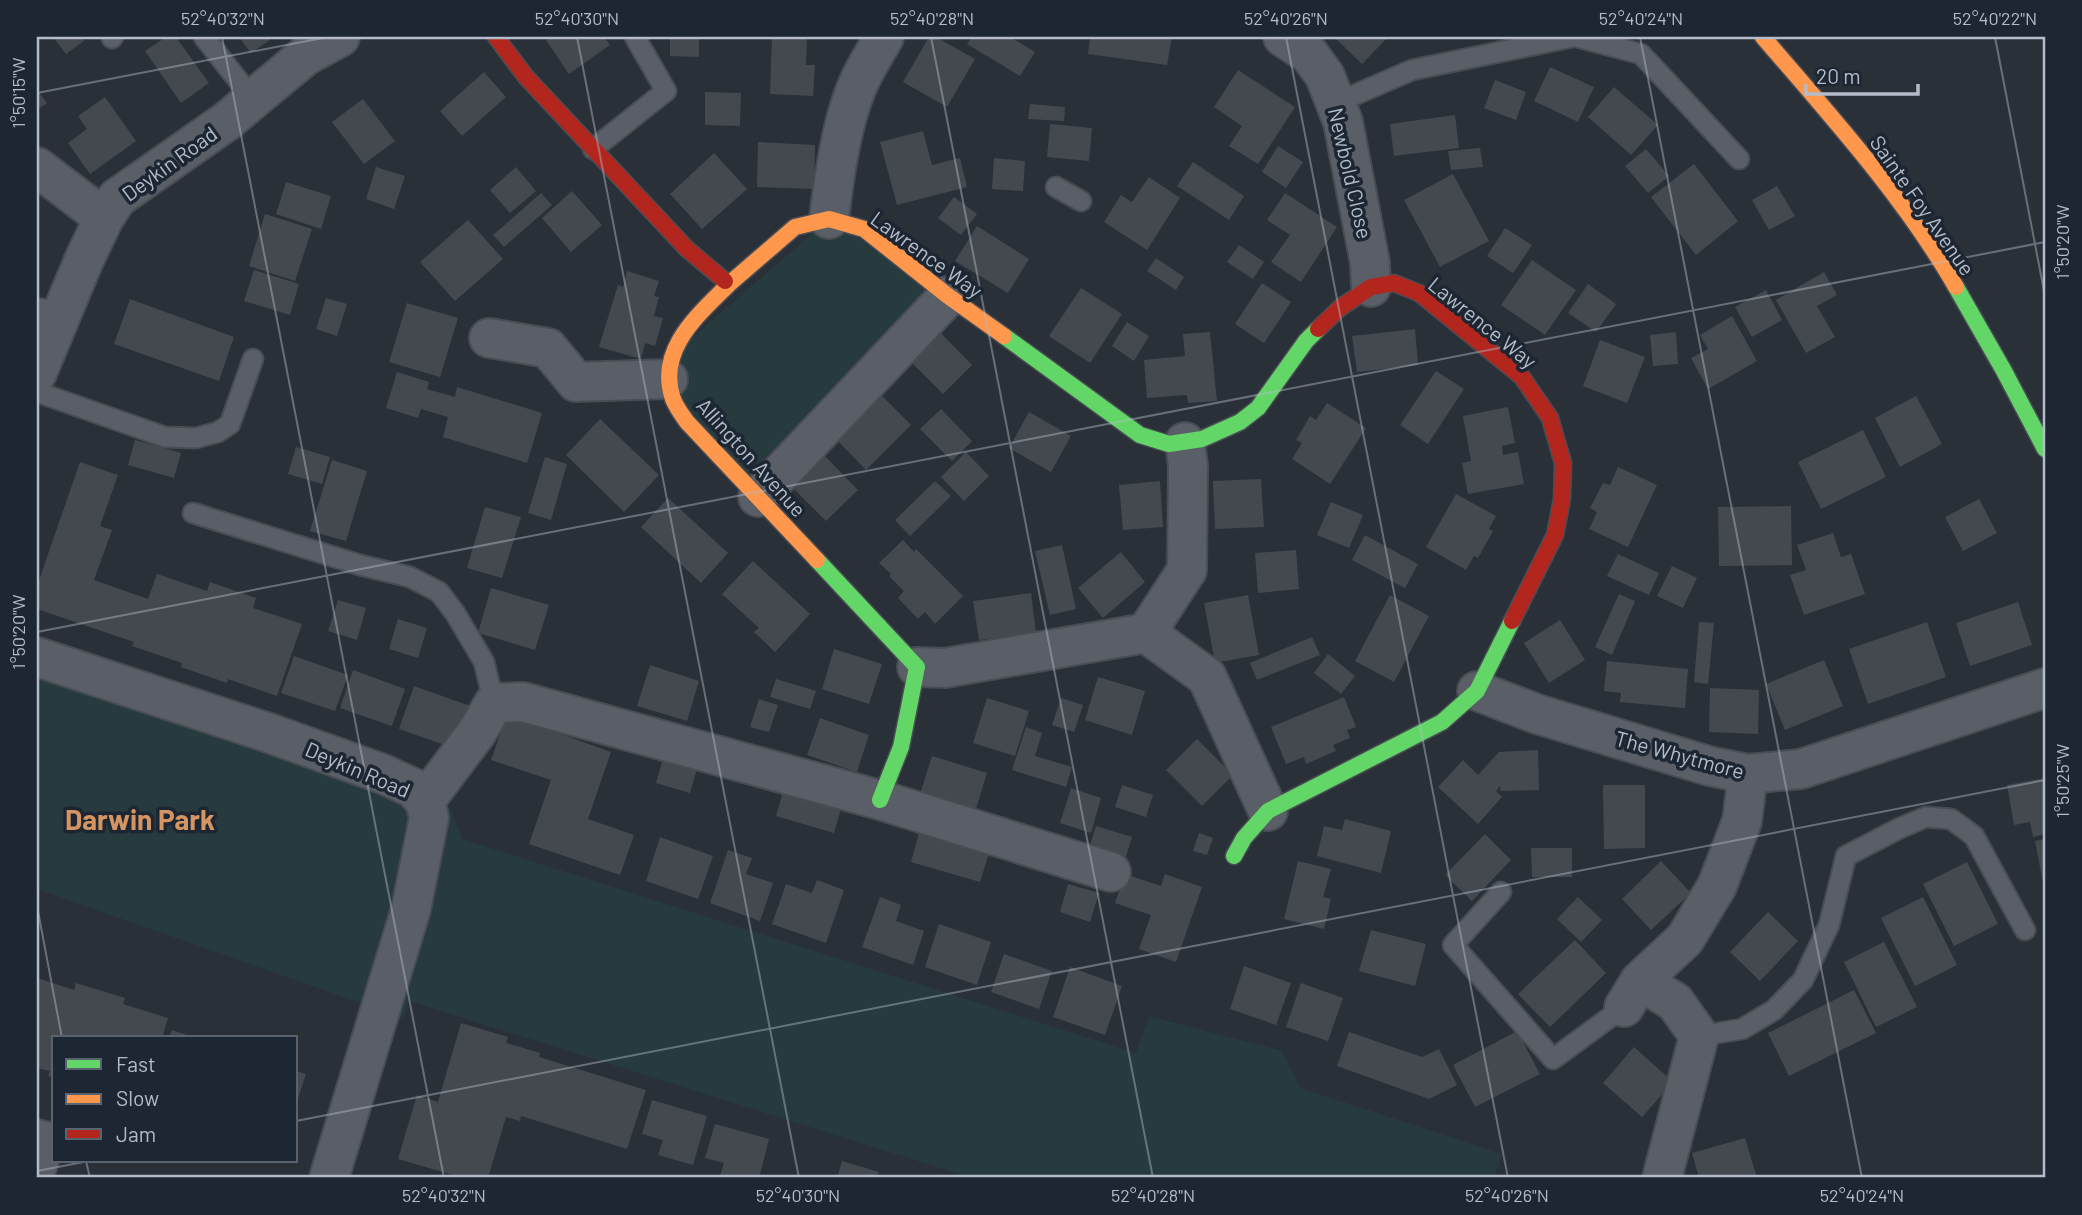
<svg xmlns="http://www.w3.org/2000/svg" width="2082" height="1215" viewBox="0 0 2082 1215" font-family="Barlow,sans-serif">
<style>
.green{fill:#273a3e}
.building{fill:#444950}
.lines{fill:none;stroke-linecap:round;stroke-linejoin:round}
.lane-casing{stroke:#484c53;stroke-width:23}
.street-casing{stroke:#484c53;stroke-width:42}
.fast-casing{stroke:#484c53;stroke-width:19}
.slow-casing{stroke:#484c53;stroke-width:19}
.jam-casing{stroke:#484c53;stroke-width:19}
.lane{stroke:#5a5e66;stroke-width:19}
.street{stroke:#5a5e66;stroke-width:38}
.fast{stroke:#63d668;stroke-width:16}
.slow{stroke:#ff974d;stroke-width:16}
.jam{stroke:#b3261e;stroke-width:16}
.ticks{fill:none;stroke:#b4bcc9;stroke-width:2;stroke-opacity:0.45}
.labels{text-anchor:middle;dominant-baseline:central;stroke-width:7;stroke-linejoin:round;paint-order:stroke}
.street-label{font-size:21px;fill:#b4bcc9;stroke:#1d2633}
.district-label{font-size:28px;font-weight:bold;fill:#d59563;stroke:#1d2633}
.neatline{fill:none;stroke:#b4bcc9;stroke-width:2.5}
.ticks-label{font-size:18px;text-anchor:middle;fill:#b4bcc9}
</style>
<rect width="100%" height="100%" fill="#2a3038"/>
<path class="green" d="M829 219 948 296 758 497 687 422 671 356Z
M37 672 450 807 462 839 1136 1053 1149 1016 1282 1051 1301 1088 1502 1154 1494 1178H972L409 1001 403 1018 37 889Z"/>
<path class="building" d="M53 37H81L84 41 66 54Z
M166 37H176L209 83 181 103 145 51Z
M239 37H274L251 53Z
M551 37H604L610 45 569 74 546 40Z
M670 37H699V57L670 56Z
M772 37H807L806 65H815L813 96 770 94Z
M929 37H936L975 59 947 107 903 82Z
M972 37H1010L1035 52 1020 76 967 44Z
M1090 37H1172L1167 65 1088 54Z
M1334 37H1388L1362 64Z
M1550 67 1594 87 1578 122 1534 101Z
M1238 70 1295 107 1258 164 1229 146 1242 126 1214 107Z
M484 72 506 97 462 136 440 111Z
M1495 80 1526 92 1516 120 1484 108Z
M1614 87 1658 125 1631 155 1588 117Z
M37 90 47 103 37 110Z
M705 92 741 93 740 126 705 125Z
M105 97 136 141 90 174 68 143 87 129 78 116Z
M363 99 395 141 364 164 332 122Z
M1030 104 1065 107 1064 121 1028 119Z
M1455 115 1459 148 1394 156 1390 124Z
M1050 124 1092 128 1089 161 1047 157Z
M923 131 932 165 960 158 967 187 897 205 880 142Z
M758 142 815 145 814 189 757 187Z
M1278 146 1303 162 1286 188 1262 172Z
M1480 148 1483 167 1451 170 1448 151Z
M1646 149 1669 176 1648 193 1625 166Z
M714 153 747 189 702 229 670 194Z
M994 158 1025 161 1023 191 992 189Z
M1193 162 1244 196 1229 220 1177 186Z
M1694 164 1738 221 1696 255 1651 197Z
M376 167 405 176 394 209 366 199Z
M516 167 536 191 510 213 490 190Z
M1453 174 1489 241 1440 267 1404 200Z
M1149 177 1180 198 1147 250 1104 222 1121 195 1132 202Z
M286 182 331 196 321 229 276 214Z
M1777 186 1795 216 1769 230 1752 200Z
M572 191 602 225 571 252 542 218Z
M541 193 552 205 504 247 493 235Z
M1285 193 1337 227 1301 282 1271 262 1290 235 1267 220Z
M954 197 977 214 961 235 938 218Z
M265 214 312 229 295 281 249 266Z
M468 220 503 259 455 301 420 262Z
M977 226 1029 259 1008 293 955 261Z
M1505 228 1532 245 1513 273 1487 256Z
M1239 245 1264 262 1253 279 1227 262Z
M1156 258 1184 277 1176 290 1147 271Z
M1532 260 1576 290 1545 335 1501 305Z
M254 270 299 284 290 315 244 301Z
M627 271 659 281 654 296 659 297 654 316 663 318 655 346 645 343 641 359 599 347 618 285 623 287Z
M1824 272 1837 295 1817 306 1835 337 1806 353 1776 300Z
M1262 283 1291 302 1264 343 1235 324Z
M1588 284 1616 304 1596 332 1568 313Z
M1081 288 1122 314 1090 363 1049 336Z
M1766 290 1782 320 1752 337 1735 307Z
M326 298 347 304 337 336 316 329Z
M130 299 234 337 219 381 114 344Z
M407 303 458 318 440 377 389 362Z
M1732 316 1757 361 1708 389 1691 358 1708 349 1700 335Z
M1127 322 1149 336 1134 361 1112 346Z
M936 328 972 365 943 394 907 358Z
M1415 329 1418 365 1357 372 1352 336Z
M1210 332 1217 401 1188 403 1187 395 1147 398 1144 360 1185 356 1183 334Z
M1676 332 1678 364 1653 366 1650 335Z
M1600 340 1645 357 1627 403 1583 386Z
M1436 371 1464 389 1428 444 1400 425Z
M397 372 429 382 427 389 455 397 457 387 542 413 527 463 443 437 448 417 421 409 418 418 386 408Z
M881 395 911 425 866 470 836 439Z
M1916 396 1942 444 1900 467 1875 418Z
M1327 403 1366 428 1330 484 1292 459 1302 443 1296 440 1310 416 1316 420Z
M1508 407 1515 443 1502 446 1503 455 1518 452 1524 484 1468 494 1462 463 1471 461 1463 416Z
M941 409 972 441 952 461 920 429Z
M1029 412 1071 436 1051 472 1009 448Z
M600 419 659 475 624 512 566 455Z
M1863 430 1886 477 1821 509 1798 462Z
M135 440 181 453 174 478 128 465Z
M296 447 330 457 322 484 288 474Z
M966 452 989 476 964 501 941 477Z
M824 455 858 490 826 521 792 487Z
M545 457 567 464 551 520 528 513Z
M332 460 367 471 346 541 310 531Z
M80 462 118 475 100 526 112 530 94 580 148 599 157 574 207 591 210 582 256 598 253 608 302 624 277 696 228 679 227 683 181 667 182 663 132 646 134 642 37 609V586Z
M1618 467 1657 485 1628 547 1589 529 1597 512 1590 508 1603 483 1610 485Z
M1261 479 1264 527 1215 529 1213 481Z
M935 481 951 496 910 536 895 520Z
M1160 481 1163 527 1123 530 1119 485Z
M1456 494 1496 516 1489 529 1493 531 1478 558 1474 556 1466 570 1426 547Z
M668 498 728 553 701 583 641 527Z
M1979 499 1997 533 1963 551 1945 517Z
M1331 502 1363 515 1349 548 1317 535Z
M1791 506 1792 565 1719 566 1718 507Z
M485 507 521 517 502 578 467 568Z
M1833 533 1841 557 1851 554 1865 594 1804 615 1790 575 1806 570 1797 545Z
M1365 535 1418 564 1405 588 1352 560Z
M903 540 914 552 916 549 963 596 935 624 925 612 918 619 898 598 904 591 889 576 891 574 879 563Z
M1062 545 1076 609 1050 615 1035 551Z
M1296 550 1299 589 1258 593 1255 553Z
M1121 552 1145 582 1103 618 1078 588Z
M1618 554 1659 573 1649 595 1607 576Z
M753 561 810 614 775 652 754 632 759 628 722 594Z
M1672 566 1697 578 1683 608 1657 596Z
M491 588 549 605 535 650 478 633Z
M1031 593 1036 633 979 640 973 601Z
M1619 594 1635 601 1612 655 1595 647Z
M1248 595 1259 655 1215 663 1204 603Z
M1390 595 1429 616 1394 682 1355 661Z
M338 600 366 608 357 640 328 631Z
M2018 602 2032 645 1970 666 1956 623Z
M398 619 427 628 418 658 389 649Z
M1560 620 1585 660 1549 683 1524 643Z
M1699 622 1714 623 1708 684 1694 682Z
M1927 622 1946 677 1868 704 1849 649Z
M1312 637 1320 655 1257 680 1250 663Z
M834 649 882 664 869 704 822 689Z
M1328 654 1355 676 1341 694 1314 673Z
M294 656 348 675 335 711 281 693Z
M1824 660 1843 706 1785 730 1766 684Z
M1607 661 1688 669 1685 708 1620 702 1621 693 1604 691Z
M650 665 699 681 687 721 637 706Z
M353 670 405 689 392 726 340 708Z
M1098 677 1145 691 1132 735 1085 720Z
M776 679 816 691 810 709 770 697Z
M414 686 473 707 459 750 399 729Z
M1710 688 1759 690 1758 734 1709 732Z
M1344 697 1356 727 1347 730 1350 738 1333 745 1336 751 1306 764 1304 757 1286 764 1271 727Z
M987 698 1029 711 1015 756 973 743Z
M1061 698 1083 705 1074 732 1052 725Z
M759 699 778 705 769 732 750 727Z
M507 715 611 752 588 819 634 835 620 875 529 844 551 780 491 760Z
M820 718 869 735 857 772 807 755Z
M1026 727 1042 733 1035 756 1072 767 1066 787 1012 770Z
M1197 739 1233 775 1202 806 1166 770Z
M1538 750 1539 790 1501 791 1500 786 1496 791 1502 797 1478 824 1438 787 1463 760 1478 775 1499 752Z
M665 752 699 762 690 793 656 783Z
M932 756 987 773 975 812 920 794Z
M2045 778V834L2033 837 2030 822 2014 825 2007 785Z
M1122 785 1153 795 1146 817 1115 807Z
M1603 785H1645V848L1604 849Z
M1071 788 1101 798 1091 833 1060 823Z
M783 792 841 809 834 833 776 816Z
M1345 819 1391 831 1381 873 1317 856 1324 826 1342 830Z
M1096 826 1132 837 1124 863 1088 852Z
M919 833 989 853 980 882 911 862Z
M1199 833 1213 838 1207 855 1193 851Z
M1485 834 1511 860 1472 901 1445 875Z
M660 837 713 856 698 899 646 881Z
M2045 839V888H2044L2035 841Z
M1531 848H1572V877H1532Z
M728 850 752 858 746 874 773 883 760 921 710 903Z
M1298 861 1331 869 1323 897 1331 899 1324 929 1284 919Z
M1661 861 1691 893 1651 930 1622 899Z
M1967 862 1998 924 1954 946 1923 884Z
M1125 874 1161 886 1165 874 1202 887 1176 962 1139 949 1151 915 1115 903Z
M817 880 844 890 826 943 772 924 786 884 812 893Z
M1068 884 1099 893 1090 922 1060 912Z
M880 897 901 905 896 921 924 931 913 965 862 947Z
M1578 897 1602 920 1581 942 1557 919Z
M1923 897 1957 965 1915 986 1881 918Z
M1768 912 1798 941 1760 981 1730 952Z
M939 924 991 942 977 985 925 967Z
M1371 930 1426 944 1415 986 1359 971Z
M1575 940 1606 973 1550 1027 1518 994Z
M1884 942 1917 1007 1876 1027 1844 962Z
M1004 954 1052 971 1039 1009 991 992Z
M1244 966 1291 983 1276 1025 1230 1009Z
M1070 967 1122 986 1105 1035 1053 1017Z
M37 978 74 990 76 983 125 998 123 1004 168 1018 162 1038H54V1078L48 1076 50 1071 37 1068Z
M1301 983 1343 998 1328 1041 1286 1027Z
M1854 990 1876 1033 1789 1076 1768 1033Z
M461 1023 508 1037 506 1043 540 1053 539 1057 646 1090 627 1149 521 1116 520 1121 506 1117 488 1178H463L398 1159 417 1095 438 1102Z
M172 1030 196 1038H169Z
M1517 1031 1540 1074 1475 1107 1453 1065Z
M1349 1032 1422 1057 1439 1049 1457 1085 1429 1099 1337 1066Z
M1634 1047 1673 1082 1642 1117 1603 1083Z
M296 1071 306 1074 296 1105Z
M652 1100 707 1116 693 1165 658 1155 663 1140 642 1134Z
M715 1124 769 1139 759 1178H727L720 1176 724 1163 705 1158Z
M1745 1138 1757 1178H1699L1692 1153Z
M842 1161 879 1172 877 1178H837Z"/>
<g class="lines">
<defs>
<path id="lane" d="M204 37 253 99
M1577 37 1641 54 1739 159
M112 38 113 37
M1336 103 1412 70 1572 37
M593 149 666 91 635 37
M1056 187 1081 201
M37 308 62 312
M37 392 165 437 196 438 218 432 230 424 253 359
M193 513 360 565 410 577 439 592 455 613 484 662 494 703
M1501 892 1453 945 1553 1059 1624 1007
M1699 1036 1742 1029 1774 1010 1803 980 1829 925 1846 856 1900 828 1926 817 1951 819 1974 836 2025 930"/>
<path id="street" d="M1283 37 1309 54 1325 76 1343 122 1370 263 1371 287
M37 167 104 218
M829 219C834 177 842 118 860 80 867 65 876 51 884 37
M489 338 548 348 576 382 668 379
M37 373 84 260 104 218 117 198 227 121 305 56 340 37
M758 497 948 296
M1146 633 1187 570 1188 466 1185 442
M37 657 269 733 383 774 413 788 425 801 429 818 411 909 329 1178
M917 667 945 668 1146 633 1207 677 1268 811
M1477 691 1537 714 1709 766 1748 774 1801 769 2045 688
M425 801 477 732 494 703 523 702 880 800 1111 872
M1640 981 1675 1002 1699 1036 1662 1178
M1624 1007 1640 981 1685 939 1717 886 1742 821 1748 774
M37 1139 45 1141 37 1166"/>
<path id="fast" d="M1956 287 2004 371 2045 449
M1004 336 1140 435 1169 444 1202 439 1240 422 1258 408 1306 341 1318 329
M817 560 917 667 901 747 880 800
M1234 856 1244 838 1268 811 1442 722 1477 691 1512 621"/>
<path id="slow" d="M1763 37C1830 115 1905 198 1956 287
M725 281 729 284C698 315 656 350 673 399 676 407 682 415 687 422L817 560
M729 284 795 227 829 219 864 229 948 296 1004 336"/>
<path id="jam" d="M496 37 526 77 687 249 725 281
M1318 329 1341 307 1371 287 1394 283 1419 293 1522 377 1550 418 1563 463 1562 499 1555 535 1512 621"/>
</defs>
<use href="#lane" class="lane-casing"/>
<use href="#street" class="street-casing"/>
<use href="#fast" class="fast-casing"/>
<use href="#slow" class="slow-casing"/>
<use href="#jam" class="jam-casing"/>
<use href="#lane" class="lane"/>
<use href="#street" class="street"/>
<use href="#fast" class="fast"/>
<use href="#slow" class="slow"/>
<use href="#jam" class="jam"/>
</g>
<path class="ticks" d="M222 37 444 1178M577 37 799 1178M931 37 1153 1178M1286 37 1508 1178M1640 37 1862 1178M1995 37 2045 296M37 93 328 37M37 632 2045 242M37 906 62 1038M296 1121 2045 780M86 1161 90 1178M37 1171 89 1161"/>
<g class="labels">
<g class="street-label">
<text transform="translate(169 163) rotate(-36)">Deykin Road</text>
<text transform="translate(1351 173) rotate(77)">Newbold Close</text>
<text transform="translate(1923 205) rotate(55)">Sainte Foy Avenue</text>
<text transform="translate(927 254) rotate(36)">Lawrence Way</text>
<text transform="translate(1483 322) rotate(39)">Lawrence Way</text>
<text transform="translate(752 457) rotate(48)">Allington Avenue</text>
<text transform="translate(1680 754) rotate(15)">The Whytmore</text>
<text transform="translate(358 769) rotate(23)">Deykin Road</text>
</g>
<g class="district-label">
<text x="140" y="819">Darwin Park</text>
</g>
</g>
<rect width="2082" height="1215" fill="none" stroke="#1d2633" stroke-width="77"/>
<rect x="52" y="1036" width="245" height="126" fill="#1d2633" stroke="#59626f" stroke-width="2"/>
<rect x="66" y="1059" width="35" height="10" fill="#63d668" stroke="#59626f" stroke-width="2"/>
<text x="116" y="1072" font-size="21" fill="#b4bcc9">Fast</text>
<rect x="66" y="1094" width="35" height="10" fill="#ff974d" stroke="#59626f" stroke-width="2"/>
<text x="116" y="1106" font-size="21" fill="#b4bcc9">Slow</text>
<rect x="66" y="1129" width="35" height="10" fill="#b3261e" stroke="#59626f" stroke-width="2"/>
<text x="116" y="1142" font-size="21" fill="#b4bcc9">Jam</text>
<path d="M1806 84v10h112v-10" fill="none" stroke="#b4bcc9" stroke-width="3.5"/>
<text x="1816" y="84" font-size="21" fill="#b4bcc9" stroke="#1d2633" stroke-width="5" paint-order="stroke">20 m</text>
<rect x="38" y="38" width="2006" height="1138" class="neatline"/>
<g class="ticks-label">
<text x="223" y="25">52°40'32"N</text>
<text x="577" y="25">52°40'30"N</text>
<text x="932" y="25">52°40'28"N</text>
<text x="1286" y="25">52°40'26"N</text>
<text x="1641" y="25">52°40'24"N</text>
<text x="1995" y="25">52°40'22"N</text>
<text transform="translate(19 93) rotate(-90)" y="6">1°50'15"W</text>
<text transform="translate(2063 242) rotate(-90)" y="6">1°50'20"W</text>
<text transform="translate(19 632) rotate(-90)" y="6">1°50'20"W</text>
<text transform="translate(2063 781) rotate(-90)" y="6">1°50'25"W</text>
<text x="444" y="1202">52°40'32"N</text>
<text x="798" y="1202">52°40'30"N</text>
<text x="1153" y="1202">52°40'28"N</text>
<text x="1507" y="1202">52°40'26"N</text>
<text x="1862" y="1202">52°40'24"N</text>
</g>
</svg>
